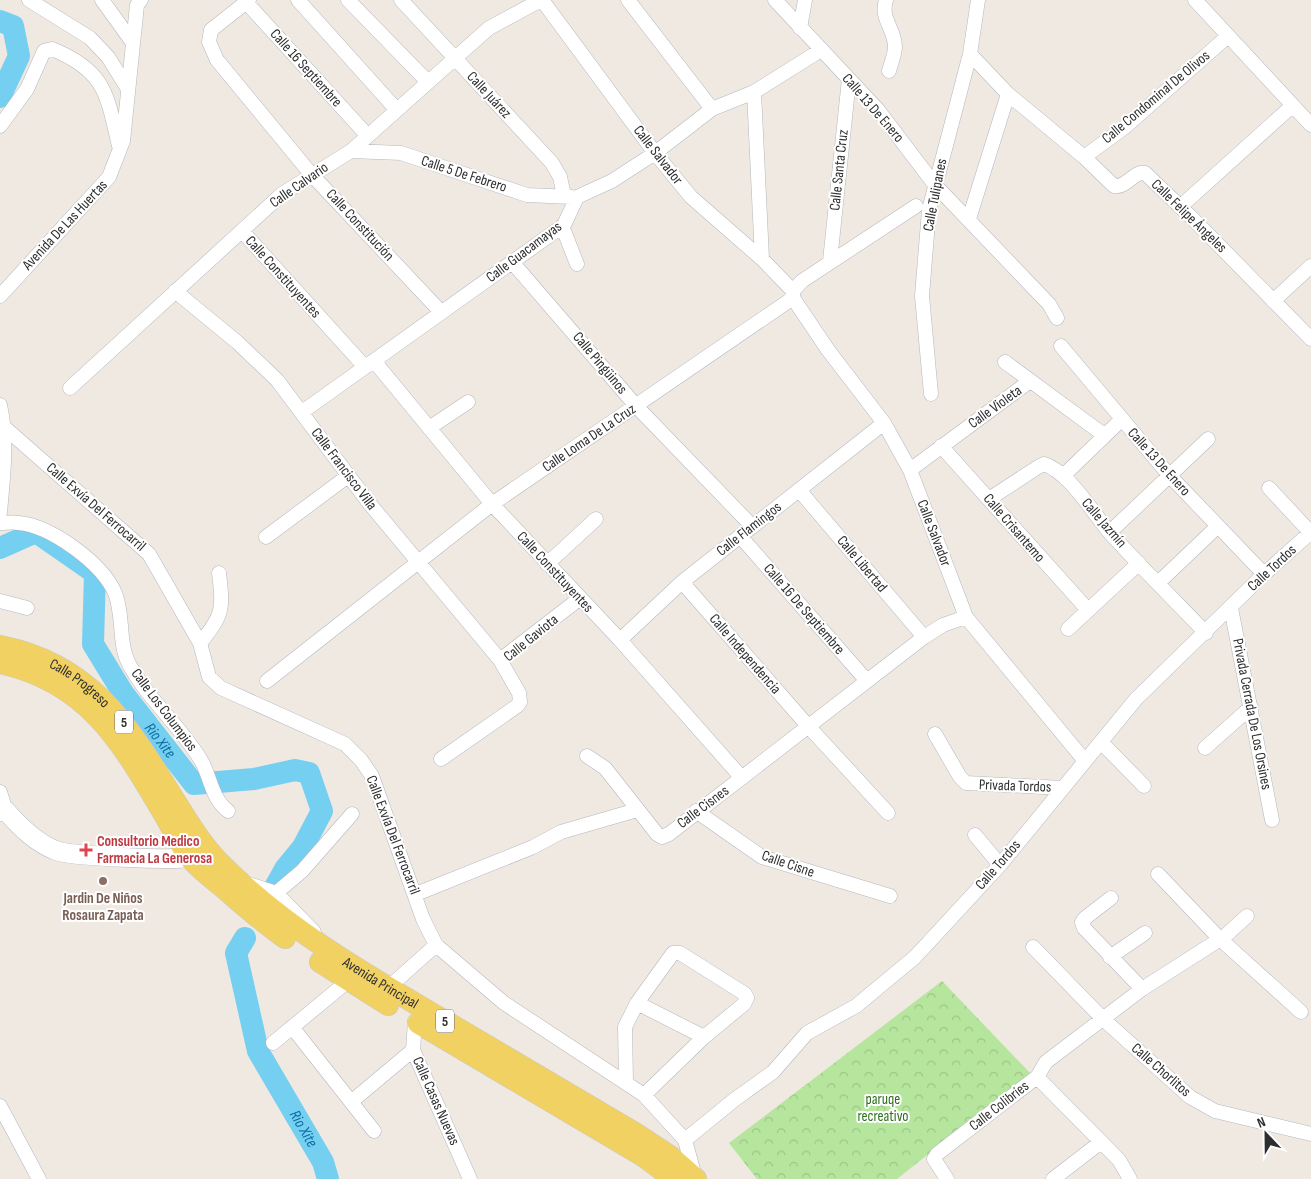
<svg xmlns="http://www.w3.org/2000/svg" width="1311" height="1179" viewBox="0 0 1311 1179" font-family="'Sofia Sans Condensed',sans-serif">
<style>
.park{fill:url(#park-crowns)}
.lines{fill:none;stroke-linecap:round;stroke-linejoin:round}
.river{stroke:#75cff0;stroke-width:22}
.street-casing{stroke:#b4b7c1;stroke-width:15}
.secondary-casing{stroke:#b4b7c1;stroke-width:20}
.primary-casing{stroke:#c9c9c9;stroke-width:22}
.street{stroke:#fff;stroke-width:14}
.secondary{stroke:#fff;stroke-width:19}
.primary{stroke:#f2d163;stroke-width:21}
.health-dot{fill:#e0444e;stroke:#fff;stroke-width:2}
.education-dot{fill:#8d6e63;stroke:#fff;stroke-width:2}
.labels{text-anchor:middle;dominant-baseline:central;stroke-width:4;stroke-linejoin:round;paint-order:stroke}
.shield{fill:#fff;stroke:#6d6d6d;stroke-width:1}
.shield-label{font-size:14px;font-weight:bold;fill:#2e2e2e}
.street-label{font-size:15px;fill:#2e2e2e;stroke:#fff}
.health-label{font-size:15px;font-weight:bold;fill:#be3a42;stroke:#fff;text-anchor:start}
.education-label{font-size:15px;font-weight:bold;fill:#785e54;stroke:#fff}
.park-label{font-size:15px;fill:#2c6e1b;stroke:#fff}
.water-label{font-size:16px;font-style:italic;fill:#0d6fa3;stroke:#fff}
</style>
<defs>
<pattern id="park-crowns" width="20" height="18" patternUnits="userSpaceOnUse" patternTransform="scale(1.25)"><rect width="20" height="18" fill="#b6e59e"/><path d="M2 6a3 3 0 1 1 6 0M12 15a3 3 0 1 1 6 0" fill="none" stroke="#9dc588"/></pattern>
</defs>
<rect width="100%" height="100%" fill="#efe9e1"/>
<path class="park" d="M942 981 1030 1073 897 1179H757L729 1143Z"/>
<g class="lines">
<g class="river">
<path d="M0 21 13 26 19 56 0 97"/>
<path id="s1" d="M0 548 36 532 95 573 93 644 123 693 194 784 254 779 295 770 309 773 322 811 303 847 285 869 275 887"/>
<path id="s2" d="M245 938 236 953 258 1051 323 1162 328 1179"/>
</g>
<defs>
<path id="street" d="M29 0 90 38 108 57 128 89
M102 0 133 43
M249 0 211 30 209 42 217 60 311 174 441 312
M298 0 396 109
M348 0 428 82
M401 0 552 163 560 177 564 196
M542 0 655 153 691 197 762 259 793 291
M628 0 712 109
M775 0 878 110 935 185 1049 304 1057 318
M886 0C880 19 895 29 895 47 895 54 891 63 889 71
M1195 0 1311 125
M246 2 367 135
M800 28 805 0
M970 54 1008 94 1084 157 1114 186C1127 188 1133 171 1145 173L1191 217 1311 339
M754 92 762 259
M0 126 27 89 44 51 52 49C106 71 107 95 119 146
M351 151 401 153 527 195 572 197
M1084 157 1125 127 1228 36
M1180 207 1292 106
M969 219 1008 94
M562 226 577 264
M242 231 365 367
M830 261 849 79
M513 263 637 407 752 526
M175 291 237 342 277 380 369 503 500 660 519 693 520 702 517 706 441 759
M0 296 109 177 123 141 137 5 141 0
M793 298 828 350 884 423 910 470 966 617 1085 761
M1273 301 1311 266
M1061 346 1169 475 1264 574
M374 361 492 504 620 640 742 778
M1005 362 1104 435
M70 388 282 194 351 151 489 28 541 0
M931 394 922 296 929 210 970 54 978 0
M0 405C8 441 3 477 0 513
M302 412 564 225 577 197 612 181 655 153 712 109 754 92 821 50
M4 427 149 554 200 643 209 677 221 688 345 744 361 760 372 776 423 919 436 945 504 1003 644 1095 685 1140
M429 428 468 402
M941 446 1088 610
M910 470 1030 381
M1063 476 1121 420
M1269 488 1310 532
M799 490 924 637
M989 499 1038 467 1044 464C1069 472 1093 513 1110 533 1141 567 1174 600 1206 633
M0 523C6 523 13 522 19 523 51 526 102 563 115 593 124 615 118 643 129 664 148 700 181 726 202 762 211 779 212 799 228 811
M1110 532 1208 439
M740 536 867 681
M266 537 348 476
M547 564 596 519
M682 582 808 726 888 813
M1158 583 1218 526
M0 601 27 608
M1231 608 1272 820
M1068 629 1139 563
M620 640 682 582 884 423
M200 643C224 615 223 608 219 573
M500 660 579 599
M267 681 492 504 793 298V291L802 281 916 206
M935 734 960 777 966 783 1063 788
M1101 742 1144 786
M1205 748 1251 707
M587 756 605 768 657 834 662 837 669 834 924 637 943 625 966 617
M0 792 6 811
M696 811 762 857 890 896
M975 835 1000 865
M1158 874 1219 938 1301 1012
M246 883 276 893 314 932
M276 893 302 871 352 814
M416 894 533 847 561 832 637 810
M1111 898 1085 918 1082 922 1084 928 1142 989
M1033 947 1103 1019 1190 1097 1215 1111 1311 1134
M1110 957 1145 933
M388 988 436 945
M637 1003 704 1037
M415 1021 413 1050 470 1179
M292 1027 374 1131
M273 1043 348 981
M1037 1077 1046 1062 1142 989 1225 936 1247 916
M1037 1077 1119 1160 1130 1179
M626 1082 625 1027 637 1003 673 953H680L745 994 747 998 744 1004 704 1037 644 1095
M351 1102 413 1050
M0 1106 39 1179
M695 1177 685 1140 734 1100 773 1072 807 1033 856 1006 915 957 1000 865 1136 699 1264 574 1311 532
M947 1179 934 1159 937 1154 1037 1077
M1053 1179 1101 1142"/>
<path id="secondary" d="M0 812 6 811C20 827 36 843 57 851 71 856 175 861 190 857 194 856 197 853 200 851"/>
<g id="primary">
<path id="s3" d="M0 646C90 663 128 725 172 796 188 821 202 846 223 866 287 929 363 973 440 1018 505 1057 570 1095 635 1133L670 1156 696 1179"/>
<path d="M0 663C87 682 120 740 162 811 171 826 179 843 189 857 199 869 214 880 226 890 245 907 264 923 285 938"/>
<path d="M320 962 388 1005"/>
<path d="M418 1023 643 1156 674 1179"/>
</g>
</defs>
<use href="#street" class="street-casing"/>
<use href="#secondary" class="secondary-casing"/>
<use href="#primary" class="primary-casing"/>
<use href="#street" class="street"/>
<use href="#secondary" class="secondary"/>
<use href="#primary" class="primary"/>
</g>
<path class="health-dot" d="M83.5 842.5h5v5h5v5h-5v5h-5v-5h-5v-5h5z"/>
<circle class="education-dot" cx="103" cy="881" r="5"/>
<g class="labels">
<g class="shield">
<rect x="115" y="710.5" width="18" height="23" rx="4"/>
<rect x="436" y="1009.5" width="18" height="23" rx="4"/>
</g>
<g class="shield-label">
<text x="124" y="722">5</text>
<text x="445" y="1021">5</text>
</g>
<g class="street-label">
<text transform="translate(306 68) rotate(48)">Calle 16 Septiembre</text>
<text transform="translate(489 95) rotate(47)">Calle Juárez</text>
<text transform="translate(1156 97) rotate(-40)">Calle Condominal De Olivos</text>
<text transform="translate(873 108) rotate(49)">Calle 13 De Enero</text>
<text transform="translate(658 155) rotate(52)">Calle Salvador</text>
<text transform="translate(839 170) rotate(-84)">Calle Santa Cruz</text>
<text transform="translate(464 174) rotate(18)">Calle 5 De Febrero</text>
<text transform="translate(299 185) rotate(-35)">Calle Calvario</text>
<text transform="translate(935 195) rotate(-79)">Calle Tulipanes</text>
<text transform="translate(1189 216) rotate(44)">Calle Felipe Ángeles</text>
<text transform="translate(65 225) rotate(-47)">Avenida De Las Huertas</text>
<text transform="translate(360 225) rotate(47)">Calle Constitución</text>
<text transform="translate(524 252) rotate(-37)">Calle Guacamayas</text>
<text transform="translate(283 277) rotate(48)">Calle Constituyentes</text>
<text transform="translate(600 363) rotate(50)">Calle Pingüinos</text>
<text transform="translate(995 407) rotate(-36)">Calle Violeta</text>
<text transform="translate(589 438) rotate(-34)">Calle Loma De La Cruz</text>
<text transform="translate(1159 462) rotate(48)">Calle 13 De Enero</text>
<text transform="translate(344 469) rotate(53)">Calle Francisco Villa</text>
<text transform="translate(96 507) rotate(41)">Calle Exvía Del Ferrocarril</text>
<text transform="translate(1104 523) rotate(49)">Calle Jazmín</text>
<text transform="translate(1014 528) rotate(49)">Calle Crisantemo</text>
<text transform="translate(749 529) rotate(-38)">Calle Flamingos</text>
<text transform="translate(934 533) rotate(69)">Calle Salvador</text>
<text transform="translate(862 564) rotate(50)">Calle Libertad</text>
<text transform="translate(1272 568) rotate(-43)">Calle Tordos</text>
<text transform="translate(555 572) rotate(47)">Calle Constituyentes</text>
<text transform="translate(804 609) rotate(49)">Calle 16 De Septiembre</text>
<text transform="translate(531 638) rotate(-39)">Calle Gaviota</text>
<text transform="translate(745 654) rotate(49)">Calle Independencia</text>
<text stroke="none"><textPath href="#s3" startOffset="89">Calle Progreso</textPath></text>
<text transform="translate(164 710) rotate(53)">Calle Los Columpios</text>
<text transform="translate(1252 714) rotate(79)">Privada Cerrada De Los Orsines</text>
<text transform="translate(1015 786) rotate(2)">Privada Tordos</text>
<text transform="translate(703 807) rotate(-37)">Calle Cisnes</text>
<text transform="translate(393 835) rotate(69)">Calle Exvía Del Ferrocarril</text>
<text transform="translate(788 864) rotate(19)">Calle Cisne</text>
<text transform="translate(998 865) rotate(-49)">Calle Tordos</text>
<text stroke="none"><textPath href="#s3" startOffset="520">Avenida Principal</textPath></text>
<text transform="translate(1161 1070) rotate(41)">Calle Chorlitos</text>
<text transform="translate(436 1101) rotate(66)">Calle Casas Nuevas</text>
<text transform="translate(999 1106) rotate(-38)">Calle Colibríes</text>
</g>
<g class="health-label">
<text x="97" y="841">Consultorio Medico<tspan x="97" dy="17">Farmacia La Generosa</tspan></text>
</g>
<g class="education-label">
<text x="103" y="898">Jardin De Niños<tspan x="103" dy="17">Rosaura Zapata</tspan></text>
</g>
<g class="park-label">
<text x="883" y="1099">paruqe<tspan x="883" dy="17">recreativo</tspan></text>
</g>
<g class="water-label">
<text stroke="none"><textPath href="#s1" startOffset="300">Rio Xite</textPath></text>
<text stroke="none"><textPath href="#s2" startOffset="208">Rio Xite</textPath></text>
</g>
</g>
<g transform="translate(1266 1134) rotate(338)" stroke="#ffffff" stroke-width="4" paint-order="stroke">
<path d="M0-4L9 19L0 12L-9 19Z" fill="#2e2e2e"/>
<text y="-8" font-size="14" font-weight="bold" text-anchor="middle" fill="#2e2e2e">N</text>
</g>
</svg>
